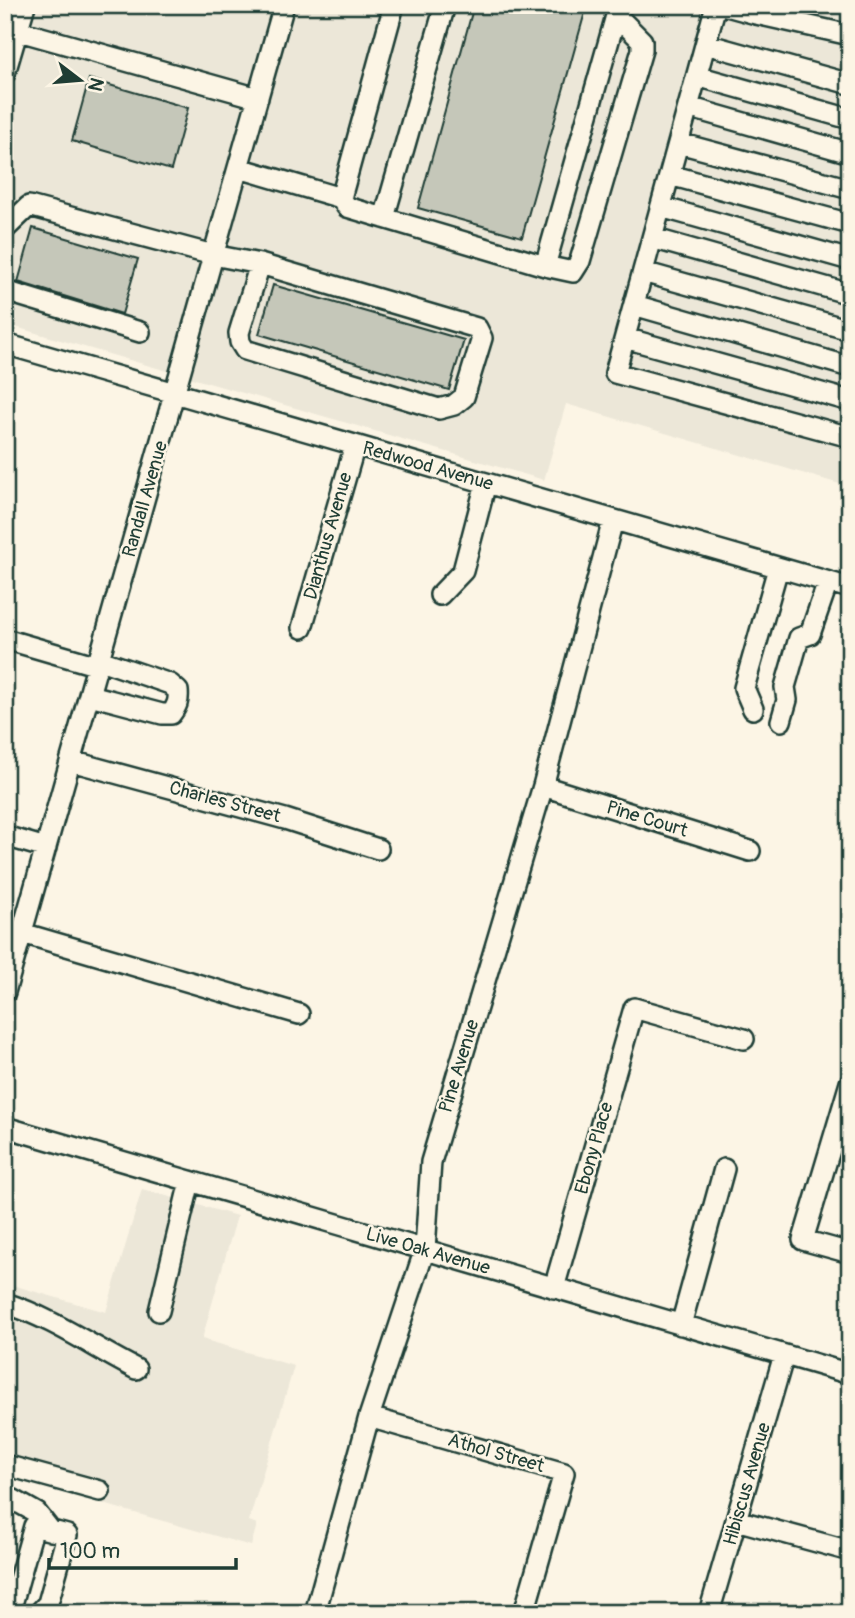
<svg xmlns="http://www.w3.org/2000/svg" width="855" height="1618" viewBox="0 0 855 1618" font-family="Pangolin,sans-serif">
<style>
.built{fill:#ece7d8}
.building{fill:#c5c7b9;stroke:#1f3d34;stroke-width:2}
.lines{fill:none;stroke-linecap:round;stroke-linejoin:round}
.minor-casing{stroke:#1f3d34;stroke-width:24}
.minor{stroke:#fcf5e5;stroke-width:19}
.labels{text-anchor:middle;dominant-baseline:central;stroke-width:5;stroke-linejoin:round;paint-order:stroke}
.street-label{font-size:19px;fill:#1f3d34;stroke:#fcf5e5}
</style>
<rect width="100%" height="100%" fill="#fcf5e5"/>
<filter id="ink" filterUnits="userSpaceOnUse"><feTurbulence type="fractalNoise" baseFrequency=".0143" numOctaves="2"/><feDisplacementMap in="SourceGraphic" scale="14" xChannelSelector="R" yChannelSelector="G"/><feConvolveMatrix kernelMatrix="1 2 1 2 8 2 1 2 1" color-interpolation-filters="sRGB"/></filter>
<g filter="url(#ink)">
<path class="built" d="M5 5H850V487L566 404 544 480 5 324Z
M142 1189 237 1216 202 1339 294 1366 249 1521 257 1524 251 1546 5 1476V1283L106 1312Z"/>
<path class="building" d="M474 5H587L522 237 418 208Z
M89 79 188 108 171 170 72 141Z
M33 228 138 259 122 314 18 282Z
M273 285 464 340 449 390 259 334Z"/>
<g class="lines">
<defs>
<path id="minor" d="M394 5 341 198 347 207 545 266 619 5
M716 5 615 373 850 437
M723 5 756 14 759 5
M756 14 850 35
M5 27 258 98
M706 44 850 84
M5 73 25 5
M697 76 850 119
M688 107 850 153
M679 143 850 189
M239 168 341 198
M670 175 850 224
M661 207 850 260
M384 218 444 9 440 5
M5 229 29 206 213 255 260 264 477 328 482 338 464 397 454 405 439 409 245 350 240 342 239 333 260 264
M652 238 850 294
M545 266 573 272 580 261 642 50V41L616 15
M643 272 850 330
M5 291 140 332
M634 305 850 367
M625 338 850 401
M5 344 850 588
M440 595 463 571 486 483
M302 628 355 445
M5 639 98 666
M90 695 162 714H171C177 706 179 701 178 691L170 684 100 660
M753 709 744 688 778 568
M781 721 787 700 785 687 799 638 810 634 828 582
M71 761 285 819 378 849
M543 786 750 851
M5 836 46 848
M22 933 299 1014
M5 992 284 5
M850 1083 803 1240 850 1253
M5 1127 850 1374
M554 1288 634 1008 744 1039
M5 1303C52 1318 93 1347 136 1369
M159 1311 190 1181
M681 1325 724 1169
M369 1417 564 1473 524 1613
M5 1465 100 1491
M5 1495 37 1513 51 1531
M736 1520 850 1551
M11 1608 34 1526 67 1535 48 1603 39 1613
M315 1613 369 1417 425 1249 431 1162 543 786 613 520
M709 1613 784 1355"/>
</defs>
<use href="#minor" class="minor-casing"/>
<use href="#minor" class="minor"/>
</g>
</g>
<g class="labels">
<g class="street-label">
<text transform="translate(428 466) rotate(16)">Redwood Avenue</text>
<text transform="translate(145 499) rotate(-74)">Randall Avenue</text>
<text transform="translate(328 536) rotate(-74)">Dianthus Avenue</text>
<text transform="translate(225 802) rotate(15)">Charles Street</text>
<text transform="translate(647 819) rotate(17)">Pine Court</text>
<text transform="translate(459 1066) rotate(-73)">Pine Avenue</text>
<text transform="translate(594 1148) rotate(-74)">Ebony Place</text>
<text transform="translate(428 1251) rotate(16)">Live Oak Avenue</text>
<text transform="translate(496 1453) rotate(16)">Athol Street</text>
<text transform="translate(747 1484) rotate(-74)">Hibiscus Avenue</text>
</g>
</g>
<rect width="855" height="1618" fill="none" stroke="#fcf5e5" stroke-width="28"/>
<rect x="14" y="14" width="827" height="1590" fill="none" stroke="#1f3d34" stroke-width="2.5" filter="url(#ink)"/>
<g transform="translate(80 80) rotate(106)" stroke="#fcf5e5" stroke-width="5" paint-order="stroke">
<path d="M0-5L12 26L0 18L-12 26Z" fill="#1f3d34"/>
<text y="-10" font-size="19" font-weight="bold" text-anchor="middle" fill="#1f3d34">N</text>
</g>
<path d="M49 1558v10h187v-10" fill="none" stroke="#1f3d34" stroke-width="3.5"/>
<text x="60" y="1558" font-size="21" fill="#1f3d34" stroke="#fcf5e5" stroke-width="5" paint-order="stroke">100 m</text>
</svg>
